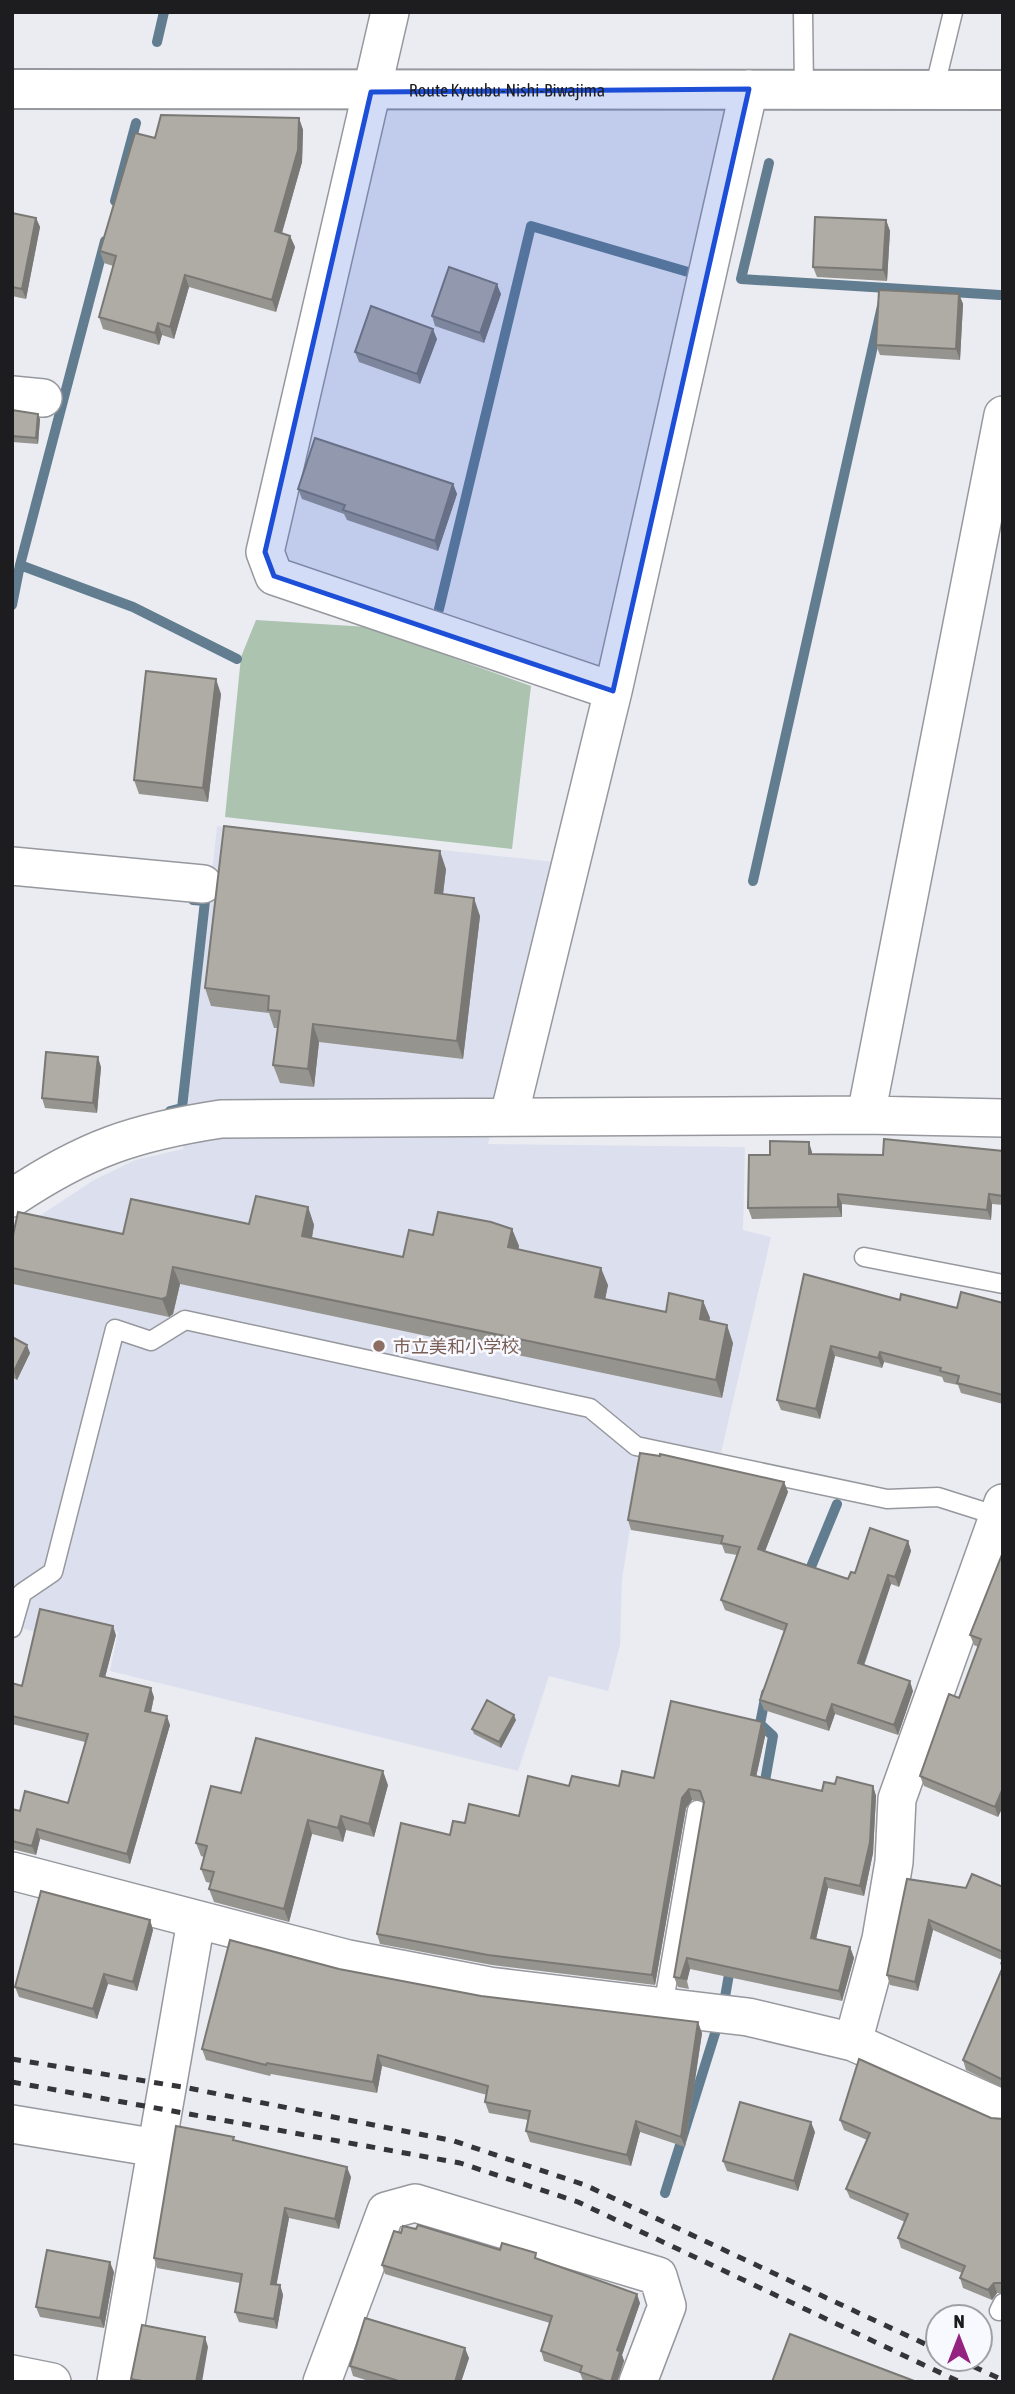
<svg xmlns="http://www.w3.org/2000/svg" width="1015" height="2394" viewBox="0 0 1015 2394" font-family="'Asap Condensed','Noto Sans JP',sans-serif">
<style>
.built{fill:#dce0ee}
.green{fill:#abc3af}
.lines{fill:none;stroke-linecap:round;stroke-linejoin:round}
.stream{stroke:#627d8f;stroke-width:10}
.lane-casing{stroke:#96989e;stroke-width:21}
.street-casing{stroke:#96989e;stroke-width:40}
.secondary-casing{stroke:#96989e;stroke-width:42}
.lane{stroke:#fff;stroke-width:18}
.street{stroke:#fff;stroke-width:37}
.secondary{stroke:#fff;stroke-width:38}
.rail{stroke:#353539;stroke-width:5;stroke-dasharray:9 9;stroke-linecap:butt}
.wall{fill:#96948f}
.shaded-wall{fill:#7a7874}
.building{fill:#afaca6;stroke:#7a7874;stroke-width:2}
.marked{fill:#1d4ed8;fill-opacity:0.2;stroke:#1d4ed8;stroke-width:5;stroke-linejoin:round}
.education-dot{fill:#8d6e63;stroke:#f8f9ff;stroke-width:2.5}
.labels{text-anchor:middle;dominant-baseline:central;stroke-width:5;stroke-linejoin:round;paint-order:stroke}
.street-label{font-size:18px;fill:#1d1d20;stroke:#f8f9ff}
.education-label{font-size:18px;fill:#785e54;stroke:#f8f9ff;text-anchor:start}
</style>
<rect width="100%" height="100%" fill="#eaecf2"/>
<path class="built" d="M217 826 555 862 488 1144 745 1147 743 1230 771 1237 720 1457 642 1455 622 1579 620 1645 608 1691 549 1676 518 1771 110 1671 118 1632 44 1614 35 1632 12 1625V1234L94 1180 135 1160 183 1149Z"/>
<path class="green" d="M256 620 368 627 531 686 512 849 225 817 241 657Z"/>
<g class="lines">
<path class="stream" d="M157 42 164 12
M769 163 741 279 1000 295
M115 201 136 123
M20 565 133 607 237 659
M12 605 20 565 105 241
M439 609 531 226 688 272
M753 881 886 288
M170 1111 182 1108 205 901 193 900
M806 1579 837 1504
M763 1792 773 1736 760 1724 766 1693
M725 1997 731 1963
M665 2193 717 2027"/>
<defs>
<path id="lane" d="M803 12 804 89
M934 90 953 12
M864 1257 1003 1284
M12 1628 22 1593 53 1572 115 1329 151 1341 185 1320 590 1408 636 1446 887 1499 938 1497 998 1516
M663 2007 697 1810
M999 2311 1003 2303"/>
<path id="street" d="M390 12 265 552 274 576 613 691
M12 395 43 398
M12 866 203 884
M866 1115 1003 415
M509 1116 613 691 749 89
M12 1198C85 1149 135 1132 221 1119L866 1115 1003 1118
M12 1871 348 1959 489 1986 748 2017 853 2042 1003 2109
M853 2042 881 1939 894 1862 897 1799 1003 1503
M12 2124 157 2148
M12 2374 52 2382
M116 2382 196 1921
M322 2382 386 2211 415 2203 658 2276 667 2306 638 2382"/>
<g id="secondary">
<path id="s1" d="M12 89 1003 90"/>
</g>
</defs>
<use href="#lane" class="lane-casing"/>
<use href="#street" class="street-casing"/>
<use href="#secondary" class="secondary-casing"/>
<use href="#lane" class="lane"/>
<use href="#street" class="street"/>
<use href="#secondary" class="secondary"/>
<path class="rail" d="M12 2059 188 2088 454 2141 585 2185 938 2350
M12 2082 460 2163 578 2202 960 2382
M957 2359 1003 2380"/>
</g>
<path class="wall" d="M299 118 303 130 302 162 282 233 290 236 295 247 276 312 189 287 174 339 162 335 159 345 103 329 99 317 113 266 104 263 100 251 155 138Z
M12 213 36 218 40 227 26 299 12 296Z
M886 220 890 231 887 281 817 277 813 267Z
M501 294 484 343 435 326 432 316Z
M959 294 963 304 960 360 880 355 876 345Z
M437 339 420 384 359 362 355 352Z
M12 410 40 419 38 444 12 442Z
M453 484 457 494 438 551 347 520 344 514 302 499 298 489Z
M221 694 208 802 139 794 134 780Z
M446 869 443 894 480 916 463 1059 319 1042 314 1087 280 1083 273 1065 278 1028H274L269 1013 211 1006 205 988Z
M101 1067 97 1113 45 1108 42 1098Z
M1003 1151V1205L992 1204 991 1220 842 1204V1217L752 1219 748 1208 770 1155 812 1152V1154L883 1155Z
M308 1207 314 1225 312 1238 403 1257 433 1235 512 1229 519 1246 518 1250 608 1285 605 1299 666 1312 703 1301 710 1318 709 1321 733 1343 722 1398 180 1284 173 1314 169 1317 13 1284 12 1283V1240L123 1234 249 1224Z
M804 1274 900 1300 957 1308 1003 1303V1404L961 1393 958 1385 944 1382 942 1377 884 1362 882 1368 835 1356 820 1419 781 1410 777 1400Z
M12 1337 30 1353 17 1380 12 1377Z
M660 1456 784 1482 788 1492 765 1551 848 1579 855 1573 908 1541 911 1551 899 1587 891 1584 864 1666 913 1691 898 1735 835 1714 829 1731 764 1710 760 1700 784 1631 725 1610 721 1600 737 1555 725 1553 722 1545 631 1530 628 1520Z
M1003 1552 998 1817 924 1786 920 1776 959 1698 978 1647 974 1645 970 1635Z
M116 1635 105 1677 154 1697 151 1712 170 1725 130 1864 40 1839 36 1855 12 1849V1809L20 1811 68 1803 85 1742 12 1724V1683L22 1686Z
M516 1720 501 1748 474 1734 472 1729Z
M762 1722 766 1732 756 1777 822 1791 835 1784 873 1786 876 1796 873 1853 864 1896 828 1888 816 1939 850 1947 854 1958 842 2001 690 1969 687 1981 689 1989 678 1987 674 1977 704 1802V1801L692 1800 686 1808 655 1985 492 1965 380 1944 377 1934 450 1835 465 1823 519 1816 569 1786H619L654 1778Z
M388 1785 374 1837 346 1830 343 1842 312 1834 289 1922 214 1902 209 1889 211 1883 206 1882 201 1869 204 1857 201 1856 196 1843 241 1793Z
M907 1879 966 1888 1003 1887V2088L966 2070 963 2060 1002 1968 1000 1963 1002 1960 933 1930 918 1991 890 1985 887 1975Z
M150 1920 153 1930 137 1991 108 1984 97 2019 19 1997 15 1987Z
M339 1969 481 1996 702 2033 685 2147 640 2132 631 2166 530 2142 526 2131 528 2120 489 2113 485 2102 487 2095 382 2066 377 2093 271 2074 270 2076 206 2060 202 2049Z
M991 2118 1003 2119V2293H997L992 2300 963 2288 960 2278 962 2273 901 2248 898 2238 905 2222 850 2198 846 2189 867 2140 844 2130 840 2120Z
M815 2132 798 2191 727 2171 723 2161Z
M236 2141 351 2177 339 2229 289 2218 276 2285H280L283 2295 277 2329 239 2322 235 2312 240 2283 157 2268 154 2258Z
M416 2229 539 2259 640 2303 622 2355 624 2361 617 2382H586L583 2381 580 2373 544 2361 541 2351 550 2323 385 2274 382 2265 401 2233Z
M114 2272 104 2328 40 2317 36 2307Z
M469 2358 461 2382H372L353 2376 350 2366Z"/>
<path class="shaded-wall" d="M299 118 303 130 302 162 279 243 275 231Z
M12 184 14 188 12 206Z
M36 218 40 227 26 299 22 289Z
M886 220 890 231 887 281 883 270Z
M290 236 295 247 276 312 272 300Z
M185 275 189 287 174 339 170 327Z
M497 284 501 294 484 343 480 333Z
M959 294 963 304 960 360 956 349Z
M158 323 162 335 159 345 155 333Z
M433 329 437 339 420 384 417 374Z
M38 414 40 419 38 444 36 438Z
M453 484 457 494 438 551 435 541Z
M216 679 221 694 208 802 203 788Z
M440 851 446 869 441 911 435 893Z
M474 898 480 916 463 1059 457 1041Z
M313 1024 319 1042 314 1087 308 1069Z
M98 1057 101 1067 97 1113 93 1103Z
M809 1142 812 1152V1164L809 1154Z
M838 1194 842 1204V1217L838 1207Z
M989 1194 992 1204 991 1220 987 1210Z
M308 1207 314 1225 309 1253 302 1236Z
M512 1229 519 1246 515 1265 508 1247Z
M173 1267 180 1284 173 1314 169 1317 162 1299Z
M601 1268 608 1285 602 1315 595 1297Z
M703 1301 710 1318 706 1337 700 1319Z
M727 1325 733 1343 722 1398 716 1380Z
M27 1345 30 1353 17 1380 14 1371Z
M831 1346 835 1356 820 1419 816 1409Z
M880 1352 884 1362 882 1368 878 1358Z
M784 1482 788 1492 762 1559 758 1549Z
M908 1541 911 1551 899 1587 895 1577Z
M888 1575 891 1584 861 1673 858 1663Z
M113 1626 116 1635 103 1685 100 1676Z
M910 1681 913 1691 898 1735 894 1725Z
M151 1688 154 1697 149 1720 145 1711Z
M832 1704 835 1714 829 1731 826 1721Z
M514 1715 516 1720 501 1748 499 1742Z
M167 1716 170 1725 130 1864 127 1854Z
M762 1722 766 1732 754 1786 751 1775Z
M383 1771 388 1785 374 1837 369 1824Z
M873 1786 876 1796 873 1853 864 1896 860 1886Z
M1003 1788V1807L998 1817 995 1807Z
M689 1789 692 1800 686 1808 655 1985 652 1975 682 1798Z
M341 1816 346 1830 343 1842 338 1828Z
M308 1820 312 1834 289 1922 284 1909Z
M37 1829 40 1839 36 1855 32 1846Z
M825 1878 828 1888 814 1948 811 1938Z
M150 1920 153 1930 137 1991 133 1982Z
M929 1920 933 1930 918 1991 915 1982Z
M850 1947 854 1958 842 2001 839 1991Z
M687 1958 690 1969 687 1981 686 1979 681 1977Z
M104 1974 108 1984 97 2019 93 2009Z
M698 2022 702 2033 685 2147 681 2137Z
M378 2055 382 2066 377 2093 373 2082Z
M636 2121 640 2132 631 2166 627 2155Z
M811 2122 815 2132 798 2191 794 2181Z
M347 2167 351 2177 339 2229 335 2219Z
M285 2208 289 2218 275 2293 271 2284Z
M110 2262 114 2272 104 2328 100 2318Z
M994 2283 997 2293 992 2300 988 2290Z
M280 2285 283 2295 277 2329 274 2319Z
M637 2294 640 2303 622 2355 624 2361 617 2382H611L617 2350Z
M205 2337 208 2347 202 2382H196Z
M465 2348 469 2358 461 2382H455Z"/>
<path class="building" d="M161 115 299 118 298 150 275 231 290 236 272 300 185 275 170 327 158 323 155 333 99 317 116 256 100 251 135 133 155 138Z
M12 213 36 218 22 289 12 287Z
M815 217 886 220 883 270 813 267Z
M449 267 497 284 480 333 432 316Z
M879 290 959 294 956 349 876 345Z
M371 306 433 329 417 374 355 352Z
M12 410 38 414 36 438 12 436Z
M315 438 453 484 435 541 343 510 345 505 298 489Z
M146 671 216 679 203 788 134 780Z
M224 826 440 851 435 893 474 898 457 1041 313 1024 308 1069 273 1065 280 1011 268 1010 269 996 205 988Z
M46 1052 98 1057 93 1103 42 1098Z
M884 1139 1003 1151V1196L989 1194 987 1210 838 1194V1207L748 1208 749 1155H770V1141L809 1142V1154L883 1155Z
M256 1196 308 1207 302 1236 403 1257 409 1230 433 1235 438 1212 491 1222 512 1229 508 1247 601 1268 595 1297 666 1312 669 1293 703 1301 700 1319 727 1325 716 1380 173 1267 167 1297 162 1299 12 1268V1240L18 1212 123 1234 131 1199 249 1224Z
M804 1274 900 1300 901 1294 957 1308 961 1292 1003 1303V1395L957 1383 959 1376 940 1371 941 1368 880 1352 878 1358 831 1346 816 1409 777 1400Z
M12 1337 27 1345 14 1371 12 1370Z
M640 1453 660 1456V1454L784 1482 758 1549 848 1579 851 1572 855 1573 870 1528 908 1541 895 1577 888 1575 858 1663 910 1681 894 1725 832 1704 826 1721 760 1700 787 1624 721 1600 740 1547 721 1543 723 1536 628 1520Z
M1003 1552V1788L995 1807 920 1776 949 1694 959 1698 981 1639 970 1635Z
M40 1609 113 1626 100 1676 151 1688 145 1711 167 1716 127 1854 37 1829 32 1846 12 1841V1809L20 1811 25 1791 68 1803 88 1734 12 1716V1683L22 1686Z
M487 1700 514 1715 499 1742 472 1729Z
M671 1701 762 1722 751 1775 822 1791 824 1782 835 1784 837 1777 873 1786 870 1842 860 1886 825 1878 811 1938 850 1947 839 1991 687 1958 681 1977 686 1979 674 1977 704 1802 700 1791 689 1789 682 1798 652 1975 488 1955 377 1934 401 1823 450 1835 453 1821 465 1823 469 1804 519 1816 528 1776 569 1786 572 1776 619 1786 622 1771 654 1778Z
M256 1738 383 1771 369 1824 341 1816 338 1828 308 1820 284 1909 209 1889 214 1872 201 1869 207 1846 196 1843 211 1786 241 1793Z
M972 1874 1003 1887V1952L929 1920 915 1982 887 1975 907 1879 966 1888Z
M41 1891 150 1920 133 1982 104 1974 93 2009 15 1987Z
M230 1940 339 1969 481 1996 698 2022 681 2137 636 2121 627 2155 526 2131 530 2111 485 2102 488 2086 378 2055 373 2082 267 2063 266 2065 202 2049Z
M1003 1967V2080L963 2060Z
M859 2059 991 2118 1003 2119V2283H994L988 2290 960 2278 965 2266 898 2238 908 2214 846 2189 870 2133 840 2120Z
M740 2102 811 2122 794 2181 723 2161Z
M176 2126 234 2137 233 2140 347 2167 335 2219 285 2208 271 2284 280 2285 274 2319 235 2312 242 2274 154 2258Z
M418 2225 500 2250 502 2243 536 2253 535 2258 637 2294 617 2350 620 2352 611 2382H608L580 2372 582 2366 541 2351 552 2316 382 2265 394 2231 401 2233 403 2226 416 2229Z
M47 2250 110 2262 100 2318 36 2307Z
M365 2318 465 2348 455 2382H402L350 2366Z
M142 2325 205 2337 196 2382H148L131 2379Z
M790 2334 917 2382H772Z"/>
<path class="marked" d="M749 89 613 691 274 576 265 552 371 92Z"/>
<circle class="education-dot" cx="379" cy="1346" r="7"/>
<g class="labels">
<g class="street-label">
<text stroke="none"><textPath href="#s1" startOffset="495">Route Kyuubu-Nishi-Biwajima</textPath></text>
</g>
<g class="education-label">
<text x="393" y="1346">市立美和小学校</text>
</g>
</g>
<rect width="1015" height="2394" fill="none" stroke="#1d1d20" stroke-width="28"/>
<g transform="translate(959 2338)"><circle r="33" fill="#f8f9ff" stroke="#a0a1a6" stroke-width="2"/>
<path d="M0-5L12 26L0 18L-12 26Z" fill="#942281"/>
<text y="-10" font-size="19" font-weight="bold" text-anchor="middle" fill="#1d1d20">N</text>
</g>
</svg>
